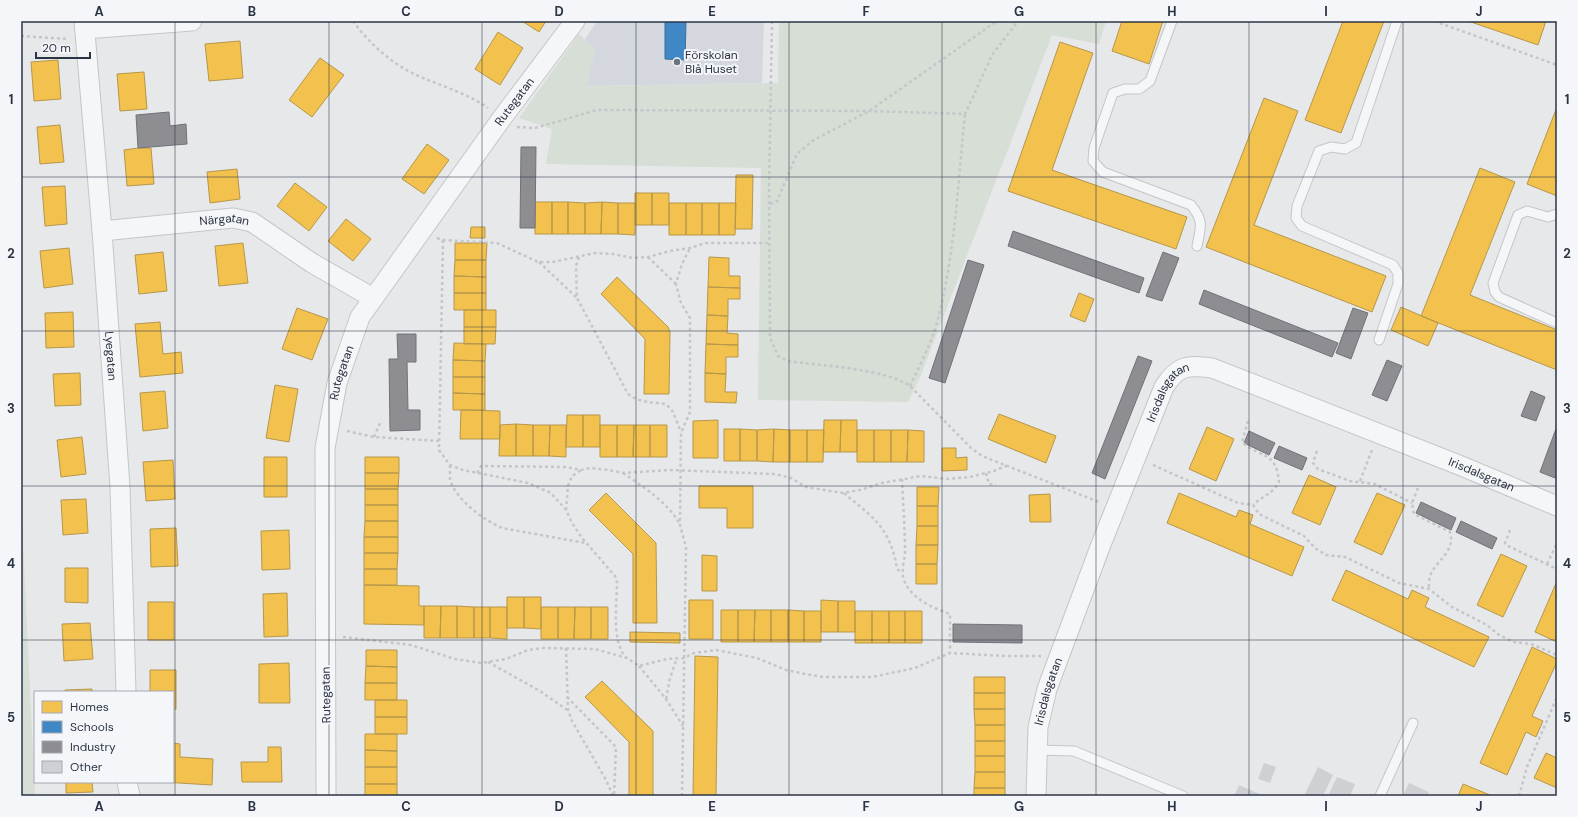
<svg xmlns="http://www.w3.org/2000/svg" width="1578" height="817" viewBox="0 0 1578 817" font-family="'DM Sans',sans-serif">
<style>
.built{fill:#d4d7dd}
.green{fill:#d6ded6}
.homes{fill:#f2c14e;stroke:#b6974b}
.schools{fill:#3f88c5;stroke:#396f9f}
.industry{fill:#8d8d92;stroke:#70727b}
.building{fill:#ced0d3}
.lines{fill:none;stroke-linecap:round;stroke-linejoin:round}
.lane-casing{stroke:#c4c6c8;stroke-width:11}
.street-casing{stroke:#c4c6c8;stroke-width:21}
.path{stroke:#c5c6ca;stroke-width:2.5;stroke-dasharray:3 3;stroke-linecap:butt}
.lane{stroke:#f5f6f7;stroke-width:9}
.street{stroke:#f5f6f7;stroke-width:19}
.grid{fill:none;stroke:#2b3445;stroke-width:1;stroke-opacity:0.55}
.poi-dot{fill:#6c737f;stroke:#f4f6f9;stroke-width:1.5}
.labels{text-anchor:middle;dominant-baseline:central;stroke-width:4;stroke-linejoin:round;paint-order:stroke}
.poi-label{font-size:12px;fill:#2b3445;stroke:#f4f6f9;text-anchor:start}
.street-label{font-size:12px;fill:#2b3445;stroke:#f4f6f9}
.neatline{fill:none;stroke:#2b3445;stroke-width:1.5}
.grid-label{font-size:13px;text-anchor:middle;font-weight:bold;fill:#2b3445}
</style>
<rect width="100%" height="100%" fill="#e6e8ea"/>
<path class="built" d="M597 21H764L762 83 586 86 595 49 585 39Z"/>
<path class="green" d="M779 21H1106L1099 44 1052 35 919 380 908 402 758 400 761 168 546 164 552 129 519 118 579 34 595 49 587 86 778 83Z
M21 501 35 796H21Z"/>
<path class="homes" d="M522 21H546L539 32Z
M1122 21H1163L1149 64 1112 51Z
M1343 21H1384L1341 133 1305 120Z
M1468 21H1546L1538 45Z
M498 32 523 48 500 85 475 69Z
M240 41 243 78 209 81 205 44Z
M1060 42 1093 53 1052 170 1187 217 1176 249 1008 191Z
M320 58 344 75 312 117 289 100Z
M58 60 61 99 34 101 31 62Z
M144 72 147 109 120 111 117 74Z
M1264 98 1298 111 1254 225 1386 276 1372 312 1206 247Z
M1557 107V196L1527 184Z
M60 125 64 162 40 164 37 127Z
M427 144 449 160 424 194 402 179Z
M138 148H151L154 184 127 186 124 150Z
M1480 168 1515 182 1470 295 1557 330V370L1421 316Z
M237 169 240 199 210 203 207 172Z
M736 175H753L752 229H735Z
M295 183 327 207 309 231 277 206Z
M65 186 67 224 45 226 42 187Z
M635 193H652V225H635Z
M652 193H669V225H652Z
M535 202H552V234H535Z
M552 202H568V234H552Z
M568 202 585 203V234H568Z
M602 202 601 234H585V203Z
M602 202 618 203V234H601Z
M618 203H635V235L618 234Z
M669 203H686V235H669Z
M686 203H702V235H686Z
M702 203H719V235H702Z
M719 203H736L735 235H719Z
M346 219 371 239 353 261 328 241Z
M471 227H485V238H470Z
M243 243 248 283 219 286 215 246Z
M455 243H487L486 260H455Z
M69 248 73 284 44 288 40 251Z
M163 252 167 291 139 294 135 255Z
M709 257 729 258V276H740V288L708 287Z
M455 260H486V277L454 276Z
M454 276 486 277V293H454Z
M617 277 668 327 670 332 669 394H644L645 339 601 294Z
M708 287 740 288V299H728V316L707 315Z
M454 293H486V310H454Z
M1079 293 1094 299 1085 322 1070 316Z
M1401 307 1438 323 1428 346 1391 330Z
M297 308 328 319 312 360 282 349Z
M464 310H496V327H464Z
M73 312 74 347 46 348 45 313Z
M707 315 728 316 727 333 738 334V345L706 344Z
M160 322 163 354 181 352 183 373 140 377 135 324Z
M464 327H496L495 344H464Z
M454 343 486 344 485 361 453 360Z
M706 344 738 345V357H726V374L705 373Z
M453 360 485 361V377H453Z
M80 373 81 405 55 406 53 374Z
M705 373 726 374 725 392H737L736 403 705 402Z
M453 377H485V394L453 393Z
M275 385 298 389 289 442 266 438Z
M165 391 168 428 143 431 140 393Z
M453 393 485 394V410H453Z
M461 410 500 411V439H460Z
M999 414 1056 436 1046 463 988 439Z
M567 415H583V447H566Z
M583 415H600V447H583Z
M718 420V458H693V421Z
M824 420H841L840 452H823Z
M841 420H857V452H840Z
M516 424 533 425V456H516Z
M516 424V456H499L500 425Z
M533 425H550L549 456H533Z
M550 425H566V457L549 456Z
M600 425H617V457H600Z
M617 425H634L633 457H617Z
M634 425H650V457H633Z
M650 425H667V457H650Z
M1207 427 1234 439 1216 481 1189 469Z
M724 429H740V461H724Z
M740 429 757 430V461H740Z
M774 429 790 430V462H773Z
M774 429 773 462 757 461V430Z
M790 430H807V462H790Z
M807 430H824L823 462H807Z
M857 430H874V462H857Z
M874 430H891V462H874Z
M891 430H908L907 462H891Z
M908 430 924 431V462H907Z
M82 437 86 474 61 477 57 440Z
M942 448H956V458L967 457V470L942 471Z
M264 457H287V497H264Z
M365 457H399V473H365Z
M173 460 175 499 146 501 143 462Z
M365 473H399L398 489H365Z
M1309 475 1336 487 1320 525 1292 513Z
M699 486H753V528H727V508H699Z
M917 487H939L938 506H917Z
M365 489H398V505H365Z
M606 493 656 543 657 623H633V554L589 510Z
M1179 493 1236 517 1239 510 1253 515 1250 524 1304 547 1292 576 1167 523Z
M1377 493 1405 505 1382 555 1354 542Z
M1050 494 1051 522H1030L1029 495Z
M86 499 88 533 63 535 61 500Z
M365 505H398V521H365Z
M917 506H938V526H917Z
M365 521H398V537H364Z
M917 526H938V545H916Z
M176 528 178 566 151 567 150 529Z
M289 530 290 569 262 570 261 531Z
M364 537H398V553H364Z
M916 545H938L937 564H916Z
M364 553H398L397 569H364Z
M1501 554 1527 566 1503 617 1477 605Z
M702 555 717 556V591H702Z
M916 564H937V584H916Z
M65 568H88V603L65 602Z
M364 569H397V585H364Z
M1346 570 1408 599 1412 590 1429 598 1425 607 1489 637 1474 667 1332 600Z
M1557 581V642L1535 632Z
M364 585 419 586V606H424V625L364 624Z
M287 593 288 636 264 637 263 594Z
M507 597H524V628H507Z
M524 597H541V629L524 628Z
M689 600H713V639H689Z
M821 600 838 601V632H821Z
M838 601H855V632H838Z
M148 602H174V640H148Z
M424 606H441L440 638H424Z
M441 606H457V638H440Z
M457 606 474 607V638H457Z
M474 607H490V638H474Z
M490 607H507V639L490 638Z
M541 607H558V639H541Z
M558 607H575L574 639H558Z
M575 607H591V639H574Z
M591 607H608V639H591Z
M721 610H738V642H721Z
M738 610H755L754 642H738Z
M755 610H771V642H754Z
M771 610H788V642H771Z
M788 610 804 611V642H788Z
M804 611H821V642H804Z
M855 611H872V643H855Z
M872 611H889V643H872Z
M889 611H905V643H889Z
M905 611H922V643H905Z
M90 623 93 659 64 661 62 624Z
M630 632 680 633V643L630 642Z
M1532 647 1557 659V662L1532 716 1543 721 1536 737 1526 732 1507 775 1480 763Z
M366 650H397V667L366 666Z
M695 656 718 657 716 796H693Z
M289 663 290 703H259V664Z
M366 666 397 667V683H365Z
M150 670H176V709H173V692H150Z
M974 677H1005V693H974Z
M602 681 653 731V796H629V742L585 697Z
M365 683H397V700H365Z
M92 689V692H65V690Z
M974 693H1005V709H974Z
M375 700H407V717H375Z
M974 709H1005V725H975Z
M375 717H407V734H375Z
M975 725H1005V741H975Z
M365 734H397V751L365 750Z
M975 741H1005V756H975Z
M173 743 180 744V757L213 759 212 785 162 782H173Z
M268 747H281L282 782H242L241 762H268Z
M365 750 397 751V767H365Z
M1546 753 1557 758V788L1534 778Z
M975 756H1005V772H975Z
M365 767H397V784H365Z
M975 772H1005V788H974Z
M66 782H92L93 792 66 793Z
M365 784H397V796H365Z
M1463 784 1490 795V796H1458Z
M974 788H1005V796H974Z"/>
<path class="schools" d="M665 21H686L685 60 665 59Z"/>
<path class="industry" d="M169 112 170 126 186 124 187 144 138 148 136 115Z
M521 147H536L535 228H520Z
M1013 231 1144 278 1139 293 1008 246Z
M1163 252 1179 258 1162 301 1146 296Z
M968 260 984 265 945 383 929 378Z
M1204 290 1338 343 1332 357 1199 304Z
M1353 308 1368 313 1351 359 1336 353Z
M397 334H416V362H407L408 410H420V430L390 431 389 359H398Z
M1138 356 1152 361 1105 479 1092 473Z
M1387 360 1402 366 1387 401 1372 395Z
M1531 391 1545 397 1536 421 1521 416Z
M1557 426V473L1555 478 1540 472Z
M1249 431 1275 443 1269 455 1244 443Z
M1279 446 1307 458 1302 470 1274 458Z
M1421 502 1456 518 1451 530 1416 513Z
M1461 521 1497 538 1492 549 1456 532Z
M953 624 1022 625V643L953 642Z"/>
<path class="building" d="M1264 763 1276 767 1270 783 1258 779Z
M1318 767 1333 775 1323 796H1304Z
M1337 777 1355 784 1350 796H1328Z
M1409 783 1429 792 1427 796H1403Z
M1239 785 1264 796H1234Z"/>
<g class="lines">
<defs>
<path id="lane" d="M1172 21 1150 81 1139 89H1125L1113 93 1094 148 1093 161 1103 172 1191 205C1204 221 1201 227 1197 246
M1557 214 1548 217 1527 211 1518 215 1493 283 1495 292 1499 297 1557 323
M1379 340 1398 284V273L1393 265 1302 226 1296 218 1297 206 1319 151 1331 147 1345 149 1356 143 1397 21
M1036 750 1074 751 1183 796
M1380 796 1413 723"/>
<g id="street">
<path id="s1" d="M84 21 102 231 120 487 126 692"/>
<path d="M85 29 192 21"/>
<path id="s2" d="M102 231 233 218 252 222 312 263 373 298"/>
<path d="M127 782 130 796"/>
<path id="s3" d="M326 796 325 448 337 383 360 317 502 118 575 21"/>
<path id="s4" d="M1036 796 1038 727 1047 689 1100 547 1164 387C1178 365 1187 365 1212 368L1459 465 1557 506"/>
</g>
</defs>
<use href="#lane" class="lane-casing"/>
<use href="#street" class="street-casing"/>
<path class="path" d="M353 21C367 41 388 60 410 72 436 85 464 91 488 108
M772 21 769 191 770 338 778 356 788 361C822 366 883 368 910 386L971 448 982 456 1099 502
M1434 21 1557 65
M21 36 68 39
M517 127 535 128 597 110 869 111 965 114 992 55 1018 21
M770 204 777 201 797 154 812 141 869 111 997 21
M437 238 443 240 497 243 538 262H553L595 253 613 254 633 258 648 257 670 251 690 248 706 243H770
M443 240 439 450 450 465 463 470 528 483 551 493 566 510 572 523 582 538 615 576 617 582C617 606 611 639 626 658
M579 257 576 266 577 298 628 394C640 403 652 402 666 404L673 412 681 432
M648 257 676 284
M539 262 576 297
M910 386C920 365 932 342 938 319 955 253 958 182 965 114
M1248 421 1242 442C1261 459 1276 450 1279 482 1273 494 1262 496 1253 505
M347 431 374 437 439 441
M374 437 381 421
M1317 451 1313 463 1318 469 1350 481 1375 484 1412 503
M450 465C450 469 450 474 450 478 453 498 485 521 502 528L585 543
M1153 465 1238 503 1253 505 1259 514 1304 536 1315 548 1326 555 1345 557 1399 583 1429 589 1452 607 1487 625 1499 635 1514 642 1531 644 1557 655
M477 473 481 466 566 467 581 470 590 468 609 470 623 473 669 470 775 474 791 478 806 487 843 493 860 490 882 483 921 476 947 479 970 477 994 471 1008 465
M623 473C645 488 667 502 680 524
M986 473 989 484 996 485
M902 479C903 503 905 528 905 553 904 562 901 572 904 580 911 599 933 608 950 614V653
M1360 481 1372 450
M1418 488 1412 503 1414 514 1450 532C1456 552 1436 560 1430 576 1429 580 1429 585 1429 589
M844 493C850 499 857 503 863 509 884 526 893 543 897 569L902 573
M566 510 568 486 572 476 581 470
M1510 530 1505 543 1508 546 1557 569
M1547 564 1557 543
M343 637 411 645 455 659 481 663 506 659 528 650 543 648 595 649 627 658 639 666 667 659 684 658 694 653 716 650 757 658 786 670 805 674 823 677H872L915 668 950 653 1006 656H1041
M566 648 568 710 572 721 606 780 613 796
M488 662 540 691 567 710
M639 666 666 699 683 726
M567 697 616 747 614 796
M666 699 670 678 677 658
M682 796 686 547 680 525 681 433 690 412V318L681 303 676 284 682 264 690 248
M1519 796 1527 767 1557 697"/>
<use href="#lane" class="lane"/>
<use href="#street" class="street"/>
</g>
<path class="grid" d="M175 21V796M329 21V796M482 21V796M636 21V796M789 21V796M942 21V796M1096 21V796M1249 21V796M1403 21V796M21 177H1557M21 331H1557M21 486H1557M21 640H1557"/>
<circle class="poi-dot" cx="677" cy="62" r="4"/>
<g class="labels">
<g class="poi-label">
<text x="685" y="55">Förskolan<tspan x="685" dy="14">Blå Huset</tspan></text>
</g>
<g class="street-label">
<text stroke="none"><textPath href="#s3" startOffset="749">Rutegatan</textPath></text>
<text stroke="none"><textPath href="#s2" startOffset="123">Närgatan</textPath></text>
<text stroke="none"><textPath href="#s1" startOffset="336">Lyegatan</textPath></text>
<text stroke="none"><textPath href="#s3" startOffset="425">Rutegatan</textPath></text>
<text stroke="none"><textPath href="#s4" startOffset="430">Irisdalsgatan</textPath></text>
<text stroke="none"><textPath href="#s4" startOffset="778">Irisdalsgatan</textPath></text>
<text stroke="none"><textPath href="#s4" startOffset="106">Irisdalsgatan</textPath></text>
<text transform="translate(326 695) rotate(-91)">Rutegatan</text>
</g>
</g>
<rect width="1578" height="817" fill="none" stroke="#f4f6f9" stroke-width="44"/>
<rect x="34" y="691" width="140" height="92" fill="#f4f6f9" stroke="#a4a8b1"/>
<rect x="42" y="701" width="20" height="12" fill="#f2c14e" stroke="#a4a8b1"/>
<text x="70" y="711" font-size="12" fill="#2b3445">Homes</text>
<rect x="42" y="721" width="20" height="12" fill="#3f88c5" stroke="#a4a8b1"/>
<text x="70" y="731" font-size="12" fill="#2b3445">Schools</text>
<rect x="42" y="741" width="20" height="12" fill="#8d8d92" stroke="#a4a8b1"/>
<text x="70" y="751" font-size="12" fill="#2b3445">Industry</text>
<rect x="42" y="761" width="20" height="12" fill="#ced0d3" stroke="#a4a8b1"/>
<text x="70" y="771" font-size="12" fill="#2b3445">Other</text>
<path d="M36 52v6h54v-6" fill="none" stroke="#2b3445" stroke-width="2"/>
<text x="42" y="52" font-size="12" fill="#2b3445" stroke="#f4f6f9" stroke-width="3" paint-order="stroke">20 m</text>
<rect x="22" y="22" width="1534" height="773" class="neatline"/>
<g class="grid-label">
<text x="99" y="16">A</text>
<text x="252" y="16">B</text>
<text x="406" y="16">C</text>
<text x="559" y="16">D</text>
<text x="712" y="16">E</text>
<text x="866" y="16">F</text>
<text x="1019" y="16">G</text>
<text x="1172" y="16">H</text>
<text x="1326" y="16">I</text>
<text x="1479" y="16">J</text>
<text x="11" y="104">1</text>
<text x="1567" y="104">1</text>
<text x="11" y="258">2</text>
<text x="1567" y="258">2</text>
<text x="11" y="413">3</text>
<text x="1567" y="413">3</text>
<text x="11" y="568">4</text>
<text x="1567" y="568">4</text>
<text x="11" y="722">5</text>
<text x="1567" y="722">5</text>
<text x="99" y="811">A</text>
<text x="252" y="811">B</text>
<text x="406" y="811">C</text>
<text x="559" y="811">D</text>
<text x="712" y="811">E</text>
<text x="866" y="811">F</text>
<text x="1019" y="811">G</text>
<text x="1172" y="811">H</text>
<text x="1326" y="811">I</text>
<text x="1479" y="811">J</text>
</g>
</svg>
